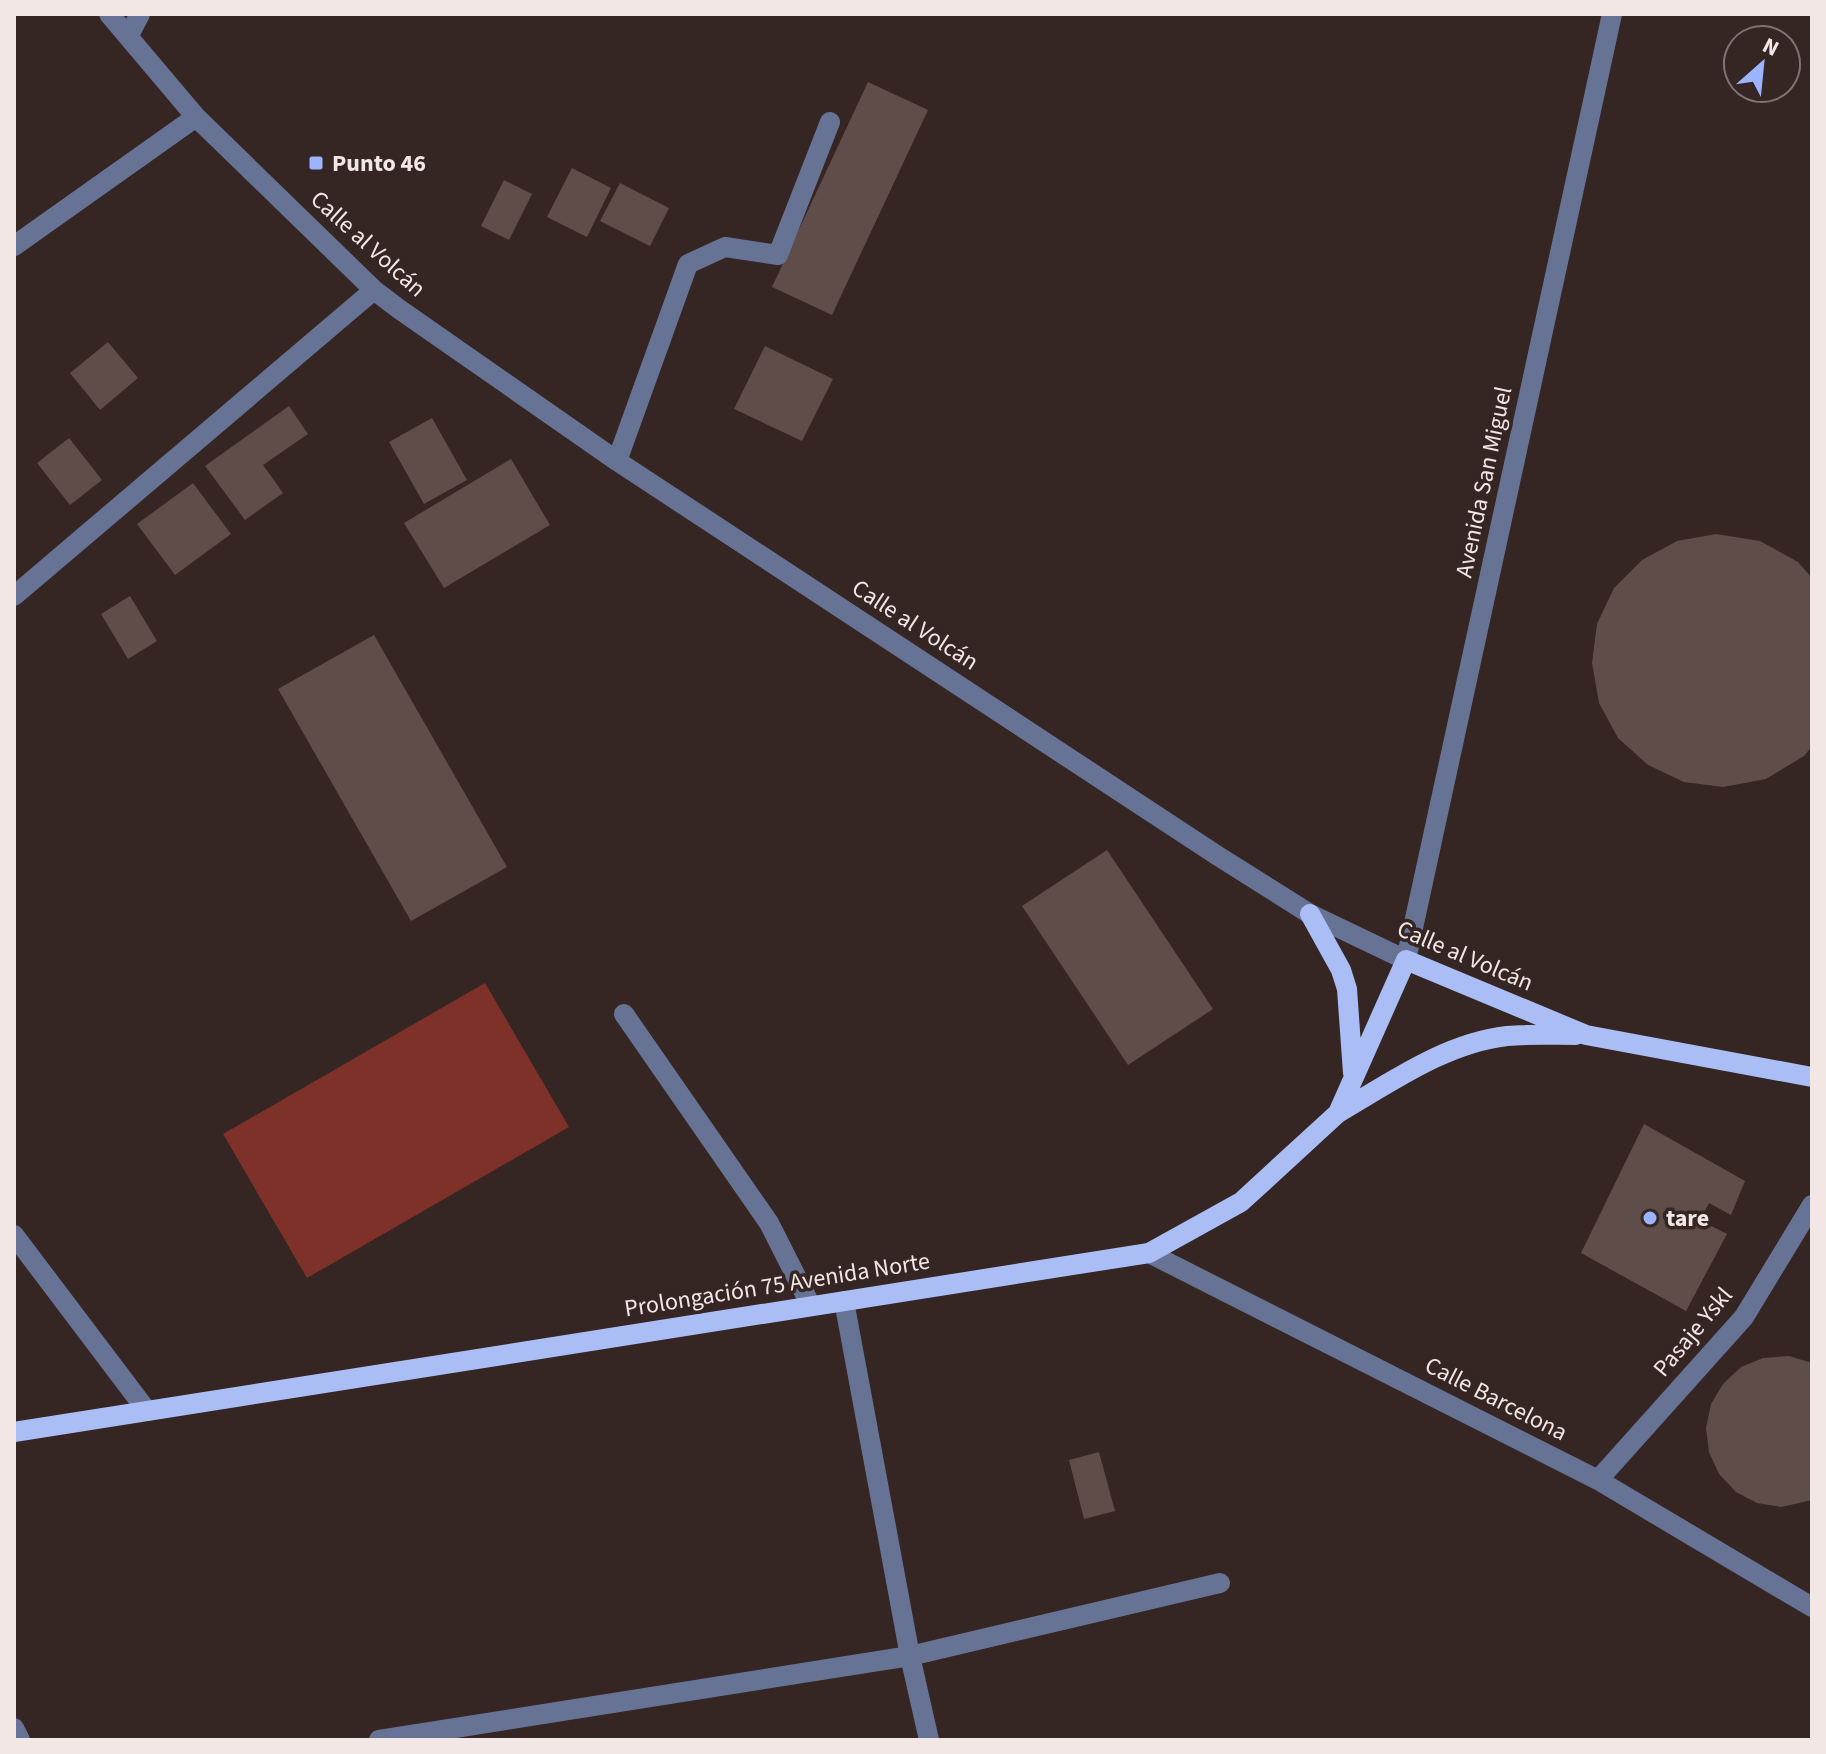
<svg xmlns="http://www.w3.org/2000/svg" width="1826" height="1754" viewBox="0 0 1826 1754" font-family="'Source Sans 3',sans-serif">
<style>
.green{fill:#7e3128}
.building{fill:#5f4d4a}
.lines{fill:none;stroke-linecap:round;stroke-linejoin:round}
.minor{stroke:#677395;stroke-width:20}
.major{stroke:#aabdf5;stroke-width:20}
.poi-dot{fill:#9cb4fd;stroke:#352523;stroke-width:3}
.labels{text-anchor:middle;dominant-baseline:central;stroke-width:7;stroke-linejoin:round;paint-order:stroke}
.poi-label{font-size:24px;font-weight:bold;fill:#f2e7e5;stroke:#352523;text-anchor:start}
.street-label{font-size:24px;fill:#f2e7e5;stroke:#352523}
</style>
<rect width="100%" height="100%" fill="#352523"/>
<path class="green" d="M485 983 569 1127 307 1278 223 1134Z"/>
<path class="building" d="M868 82 928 110 832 315 772 287Z
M572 168 611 188 587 237 547 217Z
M504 180 532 194 509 240 481 226Z
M620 183 669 208 650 246 600 221Z
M108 342 138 378 100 410 70 373Z
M765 346 833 379 802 441 734 409Z
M289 406 308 434 263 465 283 493 245 520 205 466Z
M432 418 467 480 424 504 389 442Z
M69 438 102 480 70 505 37 463Z
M511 459 550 525 444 588 404 523Z
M193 483 231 534 175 575 137 524Z
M1716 534 1760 541 1798 562 1812 578V746L1804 756 1766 779 1723 787 1684 782 1648 765 1618 738 1599 703 1592 663 1597 624 1614 588 1642 560 1677 541Z
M130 596 157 641 128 659 101 614Z
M374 635 507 867 411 921 278 689Z
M1107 850 1213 1009 1128 1065 1022 906Z
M1644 1124 1745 1181 1731 1215 1709 1203 1700 1220 1727 1234 1686 1311 1581 1253Z
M1789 1356 1812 1363V1500L1781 1507 1757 1503 1736 1492 1719 1474 1709 1452 1706 1428 1711 1404 1723 1384 1741 1367 1763 1358Z
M1099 1452 1115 1511 1084 1519 1069 1460Z"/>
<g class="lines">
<path class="minor" d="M109 14 196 117 374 290 399 309 617 461 1218 856 1310 914 1406 960 1612 14
M128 37 140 14
M14 246 196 117
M617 461 688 264 725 247 778 255 830 122
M14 596 374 290
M624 1014 769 1223 811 1306
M14 1235 147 1411
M1149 1253 1598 1480 1812 1607
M844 1301 910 1656 929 1740
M1598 1480 1744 1317 1812 1205
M14 1728 20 1740
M379 1740 910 1656 1220 1583"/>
<path class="major" d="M1310 914 1341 970 1347 989 1353 1073
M1338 1113C1390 1083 1445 1043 1507 1036 1530 1034 1553 1035 1576 1035
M14 1432 1149 1253 1241 1202 1338 1113 1406 960 1586 1035 1812 1077"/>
</g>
<g class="poi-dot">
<rect x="308" y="155" width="16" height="16" rx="4"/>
<circle cx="1650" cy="1218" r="8"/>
</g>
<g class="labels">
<g class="poi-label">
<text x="332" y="163">Punto 46</text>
<text x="1666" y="1218">tare</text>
</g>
<g class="street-label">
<text transform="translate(368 244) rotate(42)">Calle al Volcán</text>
<text transform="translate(1484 482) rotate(-78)">Avenida San Miguel</text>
<text transform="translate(915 625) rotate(33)">Calle al Volcán</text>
<text transform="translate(1465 956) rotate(23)">Calle al Volcán</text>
<text transform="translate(777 1285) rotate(-9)">Prolongación 75 Avenida Norte</text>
<text transform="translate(1693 1332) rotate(-50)">Pasaje Yskl</text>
<text transform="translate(1496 1399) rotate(27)">Calle Barcelona</text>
</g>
</g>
<rect width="1826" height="1754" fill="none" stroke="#f2e7e5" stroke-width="32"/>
<g transform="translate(1762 64) rotate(27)"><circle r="38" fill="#352523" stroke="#817371" stroke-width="2"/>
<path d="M0-6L14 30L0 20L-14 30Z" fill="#9cb4fd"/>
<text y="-12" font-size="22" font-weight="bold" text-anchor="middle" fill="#f2e7e5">N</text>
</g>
</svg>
